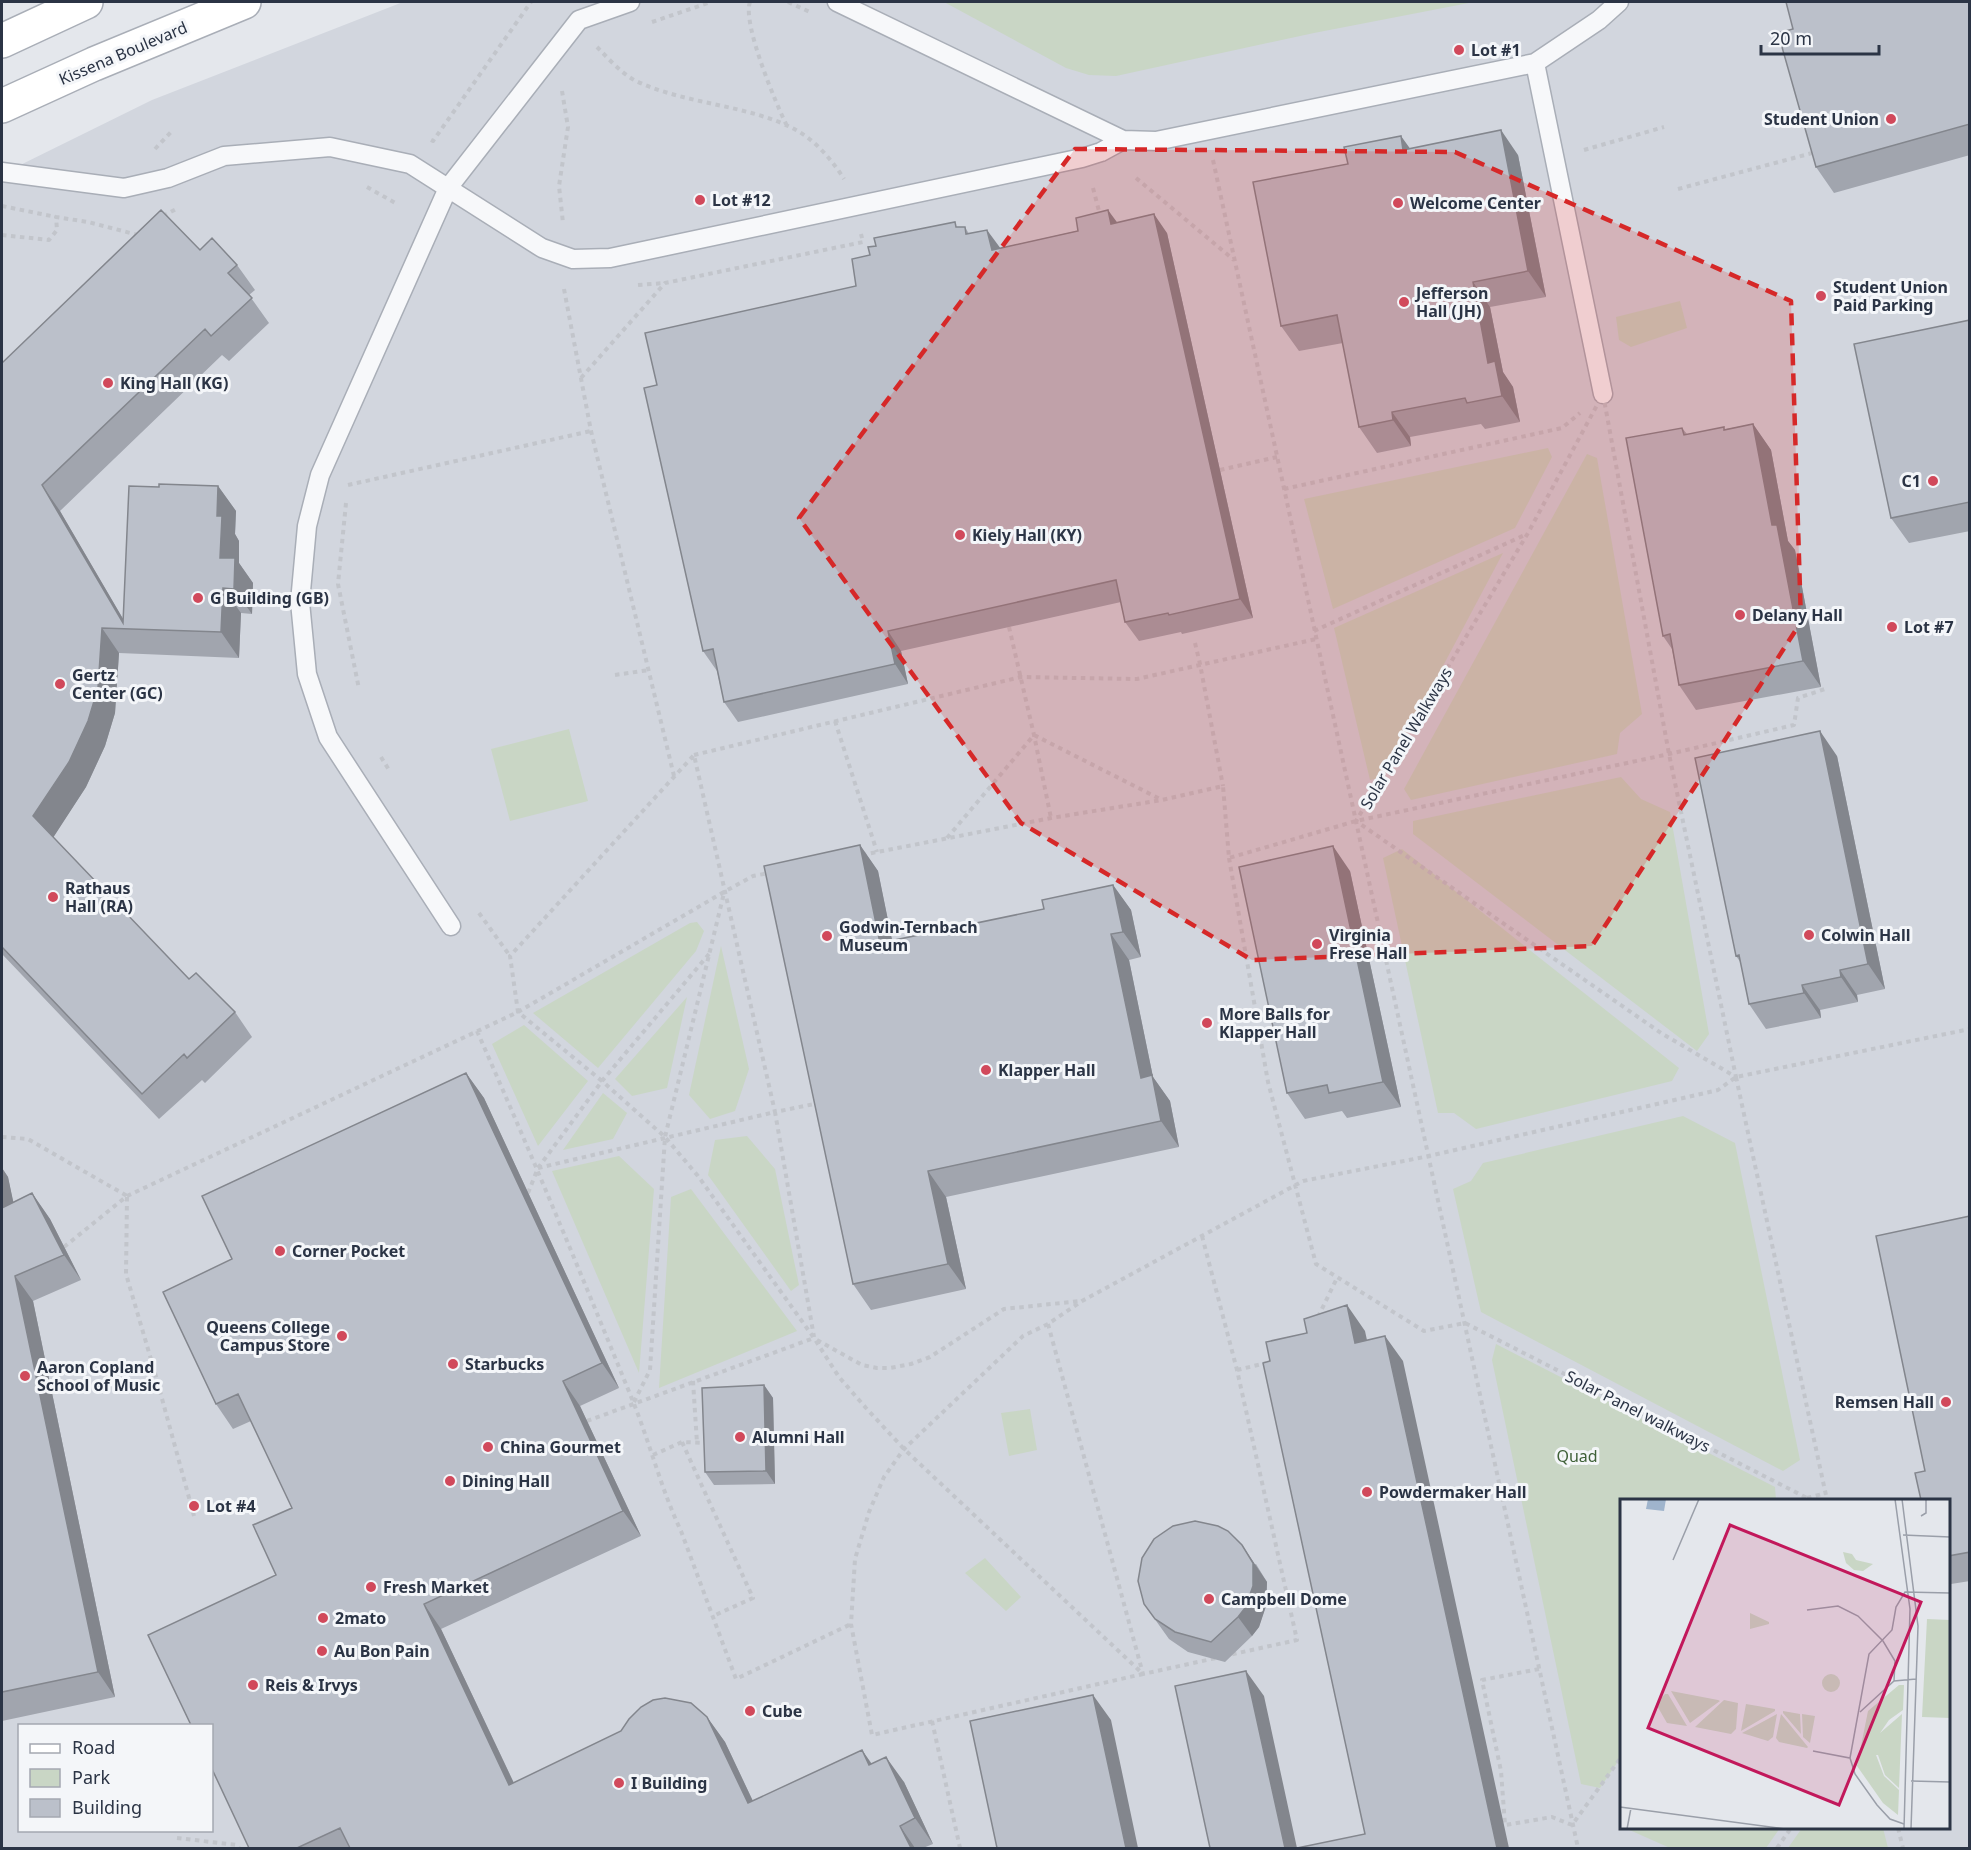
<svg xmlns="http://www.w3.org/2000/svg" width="1971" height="1850" viewBox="0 0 1971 1850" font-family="'Noto Sans',sans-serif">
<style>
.built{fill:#d2d6de;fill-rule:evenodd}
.green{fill:#c9d6c5}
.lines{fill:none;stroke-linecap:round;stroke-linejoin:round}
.service-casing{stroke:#a9aeb7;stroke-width:21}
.secondary-casing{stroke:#a9aeb7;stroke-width:36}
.path{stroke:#c2c5cb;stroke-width:4;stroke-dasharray:4.5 4.5;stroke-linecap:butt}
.service{stroke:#f7f8fa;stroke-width:18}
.secondary{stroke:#fff;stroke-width:33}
.wall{fill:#a1a5ae}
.shaded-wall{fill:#83868d}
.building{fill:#bbc0ca;stroke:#83868d;stroke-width:1.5}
.marked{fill:#d62828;fill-opacity:0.2;stroke:#d62828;stroke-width:4.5;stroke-dasharray:12 8;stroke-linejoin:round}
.poi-dot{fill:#d1495b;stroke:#f4f6f9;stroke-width:2}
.labels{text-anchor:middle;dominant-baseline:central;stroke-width:6;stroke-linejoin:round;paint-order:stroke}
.poi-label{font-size:16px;font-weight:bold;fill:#2b3445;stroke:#f4f6f9;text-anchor:start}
.street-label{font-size:16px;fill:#2b3445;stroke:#f4f6f9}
.park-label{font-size:16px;fill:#3f6138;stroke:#f4f6f9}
.inset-road{fill:none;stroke:#9a9fa9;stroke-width:1.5}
.view{fill:#c2185b;fill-opacity:0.15;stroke:#c2185b;stroke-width:3}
.inset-edge{fill:none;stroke:#2b3445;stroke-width:3}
</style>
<rect width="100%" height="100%" fill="#e4e7ec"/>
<path class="built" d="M403 2H1969V1848H2V174L152 100ZM1622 1500H1948V1828H1622ZM20 1726H212V1830H20Z"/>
<path class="green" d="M944 2H1474L1314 33 1116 76 1089 75 1066 68Z
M1680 301 1687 328 1631 347 1619 340 1616 317Z
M1548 448 1552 457 1515 528 1333 609 1304 499Z
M1587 454 1597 458 1642 714 1620 733 1617 754 1411 800 1404 789Z
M1503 553 1384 777 1370 780 1334 628Z
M569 729 588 801 510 821 491 749Z
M1621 777 1641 799 1670 812 1709 1034 1697 1051 1413 834V821Z
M1402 849 1679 1068 1672 1081 1476 1129 1454 1113H1438L1383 858Z
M697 922 704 931 696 951 598 1068 533 1013 690 923Z
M721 946 749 1069 735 1111 710 1119 689 1095Z
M687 997 667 1088 632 1096 615 1079Z
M524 1025 588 1081 538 1146 492 1044Z
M603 1093 627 1113 613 1139 563 1150Z
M1683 1116 1735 1143 1800 1460 1783 1471 1481 1312 1453 1189 1471 1181 1483 1163Z
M747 1136 775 1169 799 1285 791 1291 708 1175 715 1140Z
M619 1156 654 1189 639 1373 552 1171Z
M691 1189 797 1331 659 1388 671 1197Z
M1496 1344 1775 1487 1776 1500H1622L1621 1757 1600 1788 1581 1784 1492 1360Z
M1030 1409 1037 1450 1009 1456 1001 1413Z
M985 1558 1021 1597 1006 1611 965 1573Z
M1625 1828H1780L1766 1848H1670Z
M1802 1828H1883L1888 1848H1788Z"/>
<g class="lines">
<defs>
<path id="service" d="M837 2 1123 140 1156 141 1535 63 1603 394
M1535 63 1599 20 1619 2
M2 172 124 188 168 178 224 156 330 147 410 164 542 248 573 259 610 258 1082 158 1101 152 1123 140
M451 926 328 737 307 674 300 602 307 526 320 475 448 188 579 20 630 2"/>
<path id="secondary" d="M2 41 86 2
M2 106 94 64 244 2"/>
</defs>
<use href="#service" class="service-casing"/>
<use href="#secondary" class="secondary-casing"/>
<path class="path" d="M750 2C742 23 776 104 787 126
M788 2 810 12
M652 22 711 2
M597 47C608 58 620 72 634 80 685 105 748 104 796 130 816 141 832 160 844 179
M562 91 568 127 559 186 563 223
M431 140 433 141 531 2
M155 149 171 132
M1584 150 1664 127
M1213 160 1578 1848
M1136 178 1234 260
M367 187 397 204
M1093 188 1100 215
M1678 189 1816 152
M2 206 56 217
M163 216 178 208
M2 235 49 240 57 230 56 217 88 222 138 235
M638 285 665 283
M564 289 591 431 674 776
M581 378 665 283 863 242 861 234
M1603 394 1669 754 1736 1077 1661 1033 1356 821 1528 533Z
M1220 470 1277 457
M348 485 591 431
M1284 489 1562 428 1580 413
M346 503 338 584 359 689
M1009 627 1034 735 1051 818
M1314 631 1527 534
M1195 643 1200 664 1223 786
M615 675 649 670
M835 721 877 852
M694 755 1021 677 1137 679 1316 639
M381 757 389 770
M947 838 1034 735 1162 800
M862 855 1051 818 1162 800 1223 786 1229 858 1356 821 1669 754 1794 725 1798 698 1828 688
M1229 858 1268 1082 1316 1264 1424 1331 1465 1323 1807 1498 1805 1500
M479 913 510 956
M709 954 602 1081 665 1137 698 1176 814 1338 839 1377 866 1408 904 1449 1143 1674 872 1735 851 1624 855 1559 869 1512 884 1477 904 1449 1023 1336 1048 1324 1082 1301 1303 1181 1429 1156 1718 1090 1736 1077 1970 1029
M477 1031C531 1153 582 1276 632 1399 650 1443 661 1489 681 1531L736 1679 851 1624
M1736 1077 1827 1500
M2 1137 28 1139 127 1196
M538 1168 775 1112 814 1337
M528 1193 538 1168 602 1081 518 1012 510 956 694 755 775 1112 819 1103
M127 1197 126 1274 155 1373 194 1516
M1202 1236 1237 1370 1297 1640 1229 1655
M64 1247 127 1196 518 1012 724 892 753 876 769 873
M1318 1317 1337 1278
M1048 1324 1143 1674 1216 1658
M817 1340 862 1365 877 1368H890L911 1364 930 1357 1004 1309 1080 1301
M1237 1370 1266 1363
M693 1381 697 1443
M634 1402 650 1370 665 1137 724 893
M587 1421 814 1338
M682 1442 753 1598 713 1616
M653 1455 682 1442 707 1443
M1807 1498 1826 1493
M1539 1669 1482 1680 1501 1771 1505 1825 1552 1817 1572 1825 1622 1756
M932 1721 960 1848
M1898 1828 1903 1848
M177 1838 237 1845 239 1848
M1777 1848 1791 1828"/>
<use href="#service" class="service"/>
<use href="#secondary" class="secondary"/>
</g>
<path class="wall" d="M1970 2V155L1834 193 1816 167 1793 29Z
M1409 148 1518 155 1546 297 1490 307 1503 372 1513 387 1520 422 1485 429 1481 424 1410 437 1411 446 1377 453 1359 427 1343 343 1299 351 1281 326 1348 164Z
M1117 222 1167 233 1253 618 1182 634 1181 632 1139 641 1125 622 1121 602 901 651 908 684 738 722 724 702 717 671 703 651 657 385 856 286 870 255 876 246 959 227H965L969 234 1000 248Z
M200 250 237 265 255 290 249 295 269 323 229 361 222 355 60 511 123 619 159 487 218 486 236 511 235 534 239 541V563L253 583 252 614 241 613 239 658 119 653 115 713 105 746 86 787 53 837 189 979 235 1012 252 1037 205 1083 202 1080 159 1119 2 954V363Z
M1970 320V531L1909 543 1891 518Z
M1753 424 1771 450 1788 541 1795 550 1821 687 1696 710 1679 685 1672 649 1663 636 1682 428 1687 434 1726 429Z
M1837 756 1885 989 1857 995 1858 1002 1820 1010 1821 1018 1766 1029 1749 1004 1741 963 1736 956Z
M860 845 878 871 892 941 1044 909 1113 885 1131 910 1141 957 1129 960 1153 1077 1170 1101 1179 1147 946 1197 966 1289 871 1310 853 1284Z
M1350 871 1401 1107 1347 1118 1342 1111 1305 1119 1287 1093Z
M466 1073 484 1098 619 1388 580 1406 641 1536 441 1629 514 1783 707 1717 725 1742 753 1801 862 1750 872 1764 904 1782 933 1844 923 1848H249L276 1575 292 1508 251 1421 233 1429 216 1404 232 1259Z
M2 1168 8 1177 13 1202 32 1193 50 1219 81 1280 33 1301 115 1697 2 1721Z
M1970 1216V1581L1951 1584 1948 1580V1500L1925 1471Z
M764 1385 773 1398 775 1484 714 1485 705 1472Z
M1256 1564 1267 1582 1266 1606 1259 1627 1252 1636 1225 1662 1188 1652 1169 1639 1144 1604Z"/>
<path class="shaded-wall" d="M1501 130 1518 155 1546 297 1528 271Z
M1401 136 1419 161 1403 150Z
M1108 210 1122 229 1111 224Z
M1154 214 1167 233 1253 618 1240 599Z
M987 230 1001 249 992 250Z
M1473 282 1490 307 1503 372 1513 387 1520 422 1502 396 1488 363Z
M1392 412 1410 437 1411 446 1393 420Z
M1753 424 1771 450 1788 541 1795 550 1821 687 1803 661 1772 525Z
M42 485 60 511 129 629 123 623Z
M218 486 236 511 235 534 239 541V563L253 583 252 614 234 589 220 558 217 516Z
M223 588 241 613 239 658 221 632Z
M102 628 119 653 115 713 105 746 86 787 51 841 33 816Z
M888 631 901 651 908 684 895 664Z
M1820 731 1837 756 1885 989 1868 964Z
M860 845 878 871 898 969 880 943Z
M1333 846 1350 871 1401 1107 1383 1082Z
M1113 885 1131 910 1141 957 1123 932Z
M1111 934 1129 960 1153 1077 1170 1101 1179 1147 1161 1121 1141 1078Z
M1840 970 1857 995 1858 1002 1841 977Z
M1802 985 1820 1010 1821 1018 1804 993Z
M466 1073 484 1098 619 1388 602 1363Z
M2 1168 8 1177 20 1233 2 1208Z
M928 1171 946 1197 966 1289 948 1264Z
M32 1193 50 1219 81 1280 64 1255Z
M15 1276 33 1301 115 1697 98 1672Z
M1347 1305 1365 1331 1373 1368 1355 1343Z
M1385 1336 1403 1361 1509 1848H1497Z
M563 1381 580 1406 641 1536 623 1511Z
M764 1385 773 1398 775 1484 766 1471Z
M1242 1545 1267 1582 1266 1606 1259 1627 1252 1636 1238 1617Z
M424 1604 441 1629 527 1811 509 1785Z
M1246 1671 1264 1696 1297 1848H1285Z
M1093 1695 1111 1720 1138 1848H1126Z
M707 1717 725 1742 766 1829 748 1803Z
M862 1750 879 1775 869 1765Z
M886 1757 904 1782 933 1844 915 1818Z
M900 1826 915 1848H911Z"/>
<path class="building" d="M1786 2H1970V124L1816 167 1778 33 1793 29Z
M1501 130 1528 271 1473 282 1488 363 1495 361 1502 396 1467 403 1465 398 1392 412 1393 420 1359 427 1337 315 1281 326 1253 182 1348 164 1344 147 1401 136 1403 150Z
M161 210 200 250 212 238 237 265 228 273 252 298 211 336 205 329 42 485 123 623 129 486 159 487V484L218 486 217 516H222L220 558H235L234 589 223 588 221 632 102 628 98 688 88 721 69 762 33 816 189 979 196 973 235 1012 187 1058 184 1054 142 1094 2 947V363Z
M1108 210 1111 224 1154 214 1240 599 1169 615 1168 613 1125 622 1116 580 888 631 895 664 724 702 713 649 703 651 644 388 657 385 645 333 856 286 852 259 870 255 868 247 876 246 874 238 955 222 956 227H965L966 234 987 230 992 250 1078 231 1076 218Z
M1970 320V502L1891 518 1854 344Z
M1753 424 1772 525H1777L1803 661 1679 685 1670 634 1663 636 1626 438 1682 428 1684 435 1724 427V430Z
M1820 731 1868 964 1840 970 1841 977 1802 985 1804 993 1749 1004 1739 955 1736 956 1695 758Z
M860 845 880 943 1044 909 1042 900 1113 885 1123 932 1111 934 1141 1078 1152 1075 1161 1121 928 1171 948 1264 853 1284 764 866Z
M1333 846 1383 1082 1329 1093 1327 1085 1287 1093 1239 867Z
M466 1073 602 1363 563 1381 623 1511 424 1604 509 1785 621 1731 629 1719 641 1707 653 1700 665 1698 691 1703 707 1717 748 1803 862 1750 869 1765 886 1757 915 1818 900 1826 911 1848H350L340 1828 297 1848H249L212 1769V1725H191L148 1635 276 1575 253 1525 292 1508 238 1394 216 1404 163 1292 232 1259 202 1196Z
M32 1193 64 1255 15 1276 98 1672 2 1692V1206V1208Z
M1970 1216V1552L1948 1556V1500H1921L1915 1473 1925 1471 1876 1236Z
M1347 1305 1355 1343 1385 1336 1497 1848H1297L1365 1834 1263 1363 1270 1361 1266 1342 1307 1333 1304 1319Z
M764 1385 766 1471 705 1472 702 1388Z
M1195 1521 1218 1526 1228 1531 1242 1545 1253 1563V1586L1245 1608 1238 1617 1211 1642 1175 1632 1155 1619 1144 1604 1138 1581 1142 1558 1154 1539 1173 1526Z
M1246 1671 1285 1848H1210L1175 1686Z
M1093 1695 1126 1848H997L970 1721Z"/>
<path class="marked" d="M1075 149 1455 152 1791 301 1801 622 1592 946 1252 960 1021 823 799 518Z"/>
<g class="poi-dot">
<circle cx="1459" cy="50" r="6"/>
<circle cx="1891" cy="119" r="6"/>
<circle cx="700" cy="200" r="6"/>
<circle cx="1398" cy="203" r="6"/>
<circle cx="1821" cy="296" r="6"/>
<circle cx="1404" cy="302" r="6"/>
<circle cx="108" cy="383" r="6"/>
<circle cx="1933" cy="481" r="6"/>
<circle cx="960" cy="535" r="6"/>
<circle cx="198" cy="598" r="6"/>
<circle cx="1740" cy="615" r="6"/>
<circle cx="1892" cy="627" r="6"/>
<circle cx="60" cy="684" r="6"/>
<circle cx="53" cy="897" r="6"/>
<circle cx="1809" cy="935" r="6"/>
<circle cx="827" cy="936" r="6"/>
<circle cx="1317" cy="944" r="6"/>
<circle cx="1207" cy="1023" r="6"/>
<circle cx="986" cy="1070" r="6"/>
<circle cx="280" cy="1251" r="6"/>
<circle cx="342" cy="1336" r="6"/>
<circle cx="453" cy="1364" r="6"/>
<circle cx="25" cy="1376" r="6"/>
<circle cx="1946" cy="1402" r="6"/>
<circle cx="740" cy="1437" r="6"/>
<circle cx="488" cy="1447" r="6"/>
<circle cx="450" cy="1481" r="6"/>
<circle cx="1367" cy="1492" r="6"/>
<circle cx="194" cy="1506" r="6"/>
<circle cx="371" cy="1587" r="6"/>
<circle cx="1209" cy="1599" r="6"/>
<circle cx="323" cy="1618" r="6"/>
<circle cx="322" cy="1651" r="6"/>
<circle cx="253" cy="1685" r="6"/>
<circle cx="750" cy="1711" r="6"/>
<circle cx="619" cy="1783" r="6"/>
</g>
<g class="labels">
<g class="poi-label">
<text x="1471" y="50">Lot #1</text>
<text x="1879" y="119" text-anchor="end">Student Union</text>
<text x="712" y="200">Lot #12</text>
<text x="1410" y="203">Welcome Center</text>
<text x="1833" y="287">Student Union<tspan x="1833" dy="18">Paid Parking</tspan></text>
<text x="1416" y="293">Jefferson<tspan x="1416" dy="18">Hall (JH)</tspan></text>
<text x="120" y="383">King Hall (KG)</text>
<text x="1921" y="481" text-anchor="end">C1</text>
<text x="972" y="535">Kiely Hall (KY)</text>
<text x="210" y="598">G Building (GB)</text>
<text x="1752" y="615">Delany Hall</text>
<text x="1904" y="627">Lot #7</text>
<text x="72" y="675">Gertz<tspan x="72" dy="18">Center (GC)</tspan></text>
<text x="65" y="888">Rathaus<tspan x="65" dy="18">Hall (RA)</tspan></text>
<text x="839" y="927">Godwin-Ternbach<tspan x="839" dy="18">Museum</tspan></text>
<text x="1329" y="935">Virginia<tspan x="1329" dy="18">Frese Hall</tspan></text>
<text x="1821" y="935">Colwin Hall</text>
<text x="1219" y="1014">More Balls for<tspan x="1219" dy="18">Klapper Hall</tspan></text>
<text x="998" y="1070">Klapper Hall</text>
<text x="292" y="1251">Corner Pocket</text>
<text x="330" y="1327" text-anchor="end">Queens College<tspan x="330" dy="18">Campus Store</tspan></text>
<text x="465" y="1364">Starbucks</text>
<text x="37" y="1367">Aaron Copland<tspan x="37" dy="18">School of Music</tspan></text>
<text x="1934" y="1402" text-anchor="end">Remsen Hall</text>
<text x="752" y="1437">Alumni Hall</text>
<text x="500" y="1447">China Gourmet</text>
<text x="462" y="1481">Dining Hall</text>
<text x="1379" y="1492">Powdermaker Hall</text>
<text x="206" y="1506">Lot #4</text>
<text x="383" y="1587">Fresh Market</text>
<text x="1221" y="1599">Campbell Dome</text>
<text x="335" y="1618">2mato</text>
<text x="334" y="1651">Au Bon Pain</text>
<text x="265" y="1685">Reis &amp; Irvys</text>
<text x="762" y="1711">Cube</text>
<text x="631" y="1783">I Building</text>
</g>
<g class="street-label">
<text transform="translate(123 53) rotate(-23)">Kissena Boulevard</text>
<text transform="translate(1406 738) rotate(-59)">Solar Panel Walkways</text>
<text transform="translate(1638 1411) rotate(27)">Solar Panel walkways</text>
</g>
<g class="park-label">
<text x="1577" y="1456">Quad</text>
</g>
</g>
<g transform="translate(1620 1499)">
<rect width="330" height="330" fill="#e4e7ec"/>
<path d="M223 53 232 55 236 61 253 65 243 72 234 71 226 64ZM130 114 149 123V125L130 130ZM307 120 330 121V219L302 218ZM202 184a9 9 0 1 1 18 0a9 9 0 1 1-18 0ZM279 186H284L283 211 269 221 260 234 282 215 279 289 265 276 258 256H256L264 277 279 291 278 316 263 304 237 267 248 212ZM51 192 98 201 100 202 70 224ZM45 195H48L67 227 47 224 36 205ZM104 201 118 204 116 230 111 235 75 228ZM126 205 155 210V212L121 232ZM163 212 180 215 181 235 163 214ZM157 215 153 238 148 242 122 234ZM161 215 188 248 187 249 159 243 156 239ZM182 215 195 217 190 244 183 238Z" fill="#c9d6c5"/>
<path d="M28 0H46L44 12 26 10Z" fill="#9fb4cc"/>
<path class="inset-road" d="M161 0H196M275 0 290 110 284 330M282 0 298 127 291 330M301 17 306 14V0M283 36 330 38M53 61 79 0M187 111 218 107 238 117 263 142 275 162 274 182M240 213 274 182 296 180M193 252 230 259 249 155 272 131 276 108 285 93 330 94M230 259 235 275 257 306 270 320 284 325M291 282 330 283M0 308 165 330M7 330 11 309"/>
<path class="view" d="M110 26 301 103 219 306 28 229Z"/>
<rect width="330" height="330" class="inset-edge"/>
</g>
<rect width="1971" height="1850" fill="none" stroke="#2b3445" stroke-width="6"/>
<rect x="18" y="1724" width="195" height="108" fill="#f4f6f9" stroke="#a4a8b1" stroke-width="1.5"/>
<rect x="30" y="1744" width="30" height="9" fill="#ffffff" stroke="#a4a8b1" stroke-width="1.5"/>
<text x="72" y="1754" font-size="18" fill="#2b3445">Road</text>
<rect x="30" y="1769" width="30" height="18" fill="#c9d6c5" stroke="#a4a8b1" stroke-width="1.5"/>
<text x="72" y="1784" font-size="18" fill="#2b3445">Park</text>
<rect x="30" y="1799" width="30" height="18" fill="#bbc0ca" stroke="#a4a8b1" stroke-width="1.5"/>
<text x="72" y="1814" font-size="18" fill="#2b3445">Building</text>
<path d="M1761 45v9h118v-9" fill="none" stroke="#2b3445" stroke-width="3"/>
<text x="1770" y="45" font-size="18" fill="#2b3445" stroke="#f4f6f9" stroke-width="4.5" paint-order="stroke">20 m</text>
</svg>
